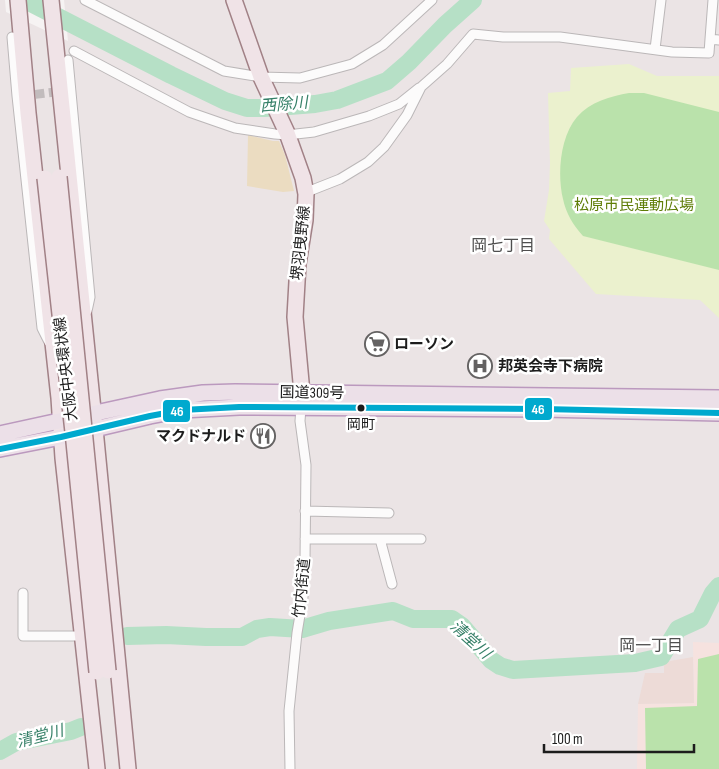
<svg xmlns="http://www.w3.org/2000/svg" width="719" height="769" viewBox="0 0 719 769" font-family="'Sofia Sans Condensed','Noto Sans JP',sans-serif">
<style>
.education{fill:#f6e2df}
.farmland{fill:#eddbd7}
.grass{fill:#ebdcc1}
.park{fill:#ebf1ce}
.pitch{fill:#bae2ab}
.pier{fill:#f6f3f3}
.lines{fill:none;stroke-linecap:round;stroke-linejoin:round}
.river{stroke:#b6e0c6;stroke-width:18}
.minor-tunnel{stroke:#c2bcbd;stroke-width:9;stroke-dasharray:9 4.5;stroke-linecap:butt}
.minor-casing{stroke:#bbb7b8;stroke-width:11}
.primary-casing{stroke:#a18186;stroke-width:18}
.trunk-casing{stroke:#bb99be;stroke-width:18}
.minor{stroke:#fcfbfb;stroke-width:9}
.primary{stroke:#f0e3e7;stroke-width:15}
.trunk{stroke:#ece0e8;stroke-width:15}
.primary-bridge-casing{stroke:#a18186;stroke-width:18;stroke-linecap:butt}
.primary-bridge{stroke:#f0e3e7;stroke-width:15}
.bus-1-casing{stroke:#fff;stroke-width:10}
.bus-1{stroke:#00a9ce;stroke-width:6}
.bus-dot{fill:#1c1c1c;stroke:#fff;stroke-width:2}
.labels{text-anchor:middle;dominant-baseline:central;stroke-width:5;stroke-linejoin:round;paint-order:stroke}
.bus-label{font-size:14px;fill:#1c1c1c;stroke:#fff}
.park-label{font-size:15px;fill:#5f7d07;stroke:#fff}
.street-label{font-size:15px;fill:#1c1c1c;stroke:#fff}
.poi-label{font-size:15px;font-weight:bold;fill:#1c1c1c;stroke:#fff;text-anchor:start}
.water-label{font-size:16px;font-style:italic;fill:#368068;stroke:#fff}
.neighbourhood-label{font-size:16px;fill:#4f4f4f;stroke:#fff}
.line-badge{stroke:#fff;stroke-width:2}
.badge-label{font-size:14px;text-anchor:middle;font-weight:bold;fill:#fff}
</style>
<rect width="100%" height="100%" fill="#ebe4e5"/>
<path class="education" d="M693 642 719 643V769H637L638 704 694 703Z"/>
<path class="farmland" d="M693 657 694 703 638 704 645 673H664V662Z"/>
<path class="grass" d="M248 135 273 141H279L285 155 294 191 283 192 247 186Z"/>
<path class="park" d="M629 64 657 76H719V318L700 300 596 294 549 239 550 230 544 221 549 190 550 163 548 93 570 91 571 68Z"/>
<path class="pitch" d="M629 93H644L719 112V270L583 236C573 225 566 213 563 199 557 174 560 137 577 117 590 102 611 96 629 93Z
M719 654V769H646L645 708 697 706 698 659Z"/>
<path class="pier" d="M5 0H64L68 41 6 12Z"/>
<g class="lines">
<path class="river" d="M25 0 171 75 225 101 247 108H264L315 104 337 100 387 81 409 62 445 25 473 0
M127 636 166 635 206 637H242L257 629 270 627 302 629 329 621 393 611 413 619H452L462 626 491 660 500 666 513 670 635 663 661 657 678 629 700 619 713 593 719 586
M0 751 16 742 71 731 81 727"/>
<path class="minor-tunnel" d="M22 96 64 91"/>
<defs>
<path id="minor" d="M85 0 224 71 261 77 300 78 352 64 383 45 432 0
M12 37 17 96 42 328 49 342
M710 39 713 0
M655 49 661 0
M74 51 189 112 235 128 275 134 287 135 314 132 369 116 399 104 419 88
M68 60 90 297 87 311
M306 194 307 192 340 179 368 162 384 147 407 115 421 87 447 64 473 34 503 37H560L672 52 709 53 710 39 719 40
M305 511 389 513
M305 539H421
M380 539 392 584
M23 593V636H83
M290 769 289 711 297 633 303 597 305 561 306 465 300 421 301 408"/>
<path id="primary" d="M18 0 28 113 59 398 63 458 97 769
M51 0 95 429 128 769
M234 0 261 77 287 133 303 178 306 194 305 220 298 264 295 317 302 393 301 404"/>
<path id="trunk" d="M0 434 160 399 203 393 235 392 719 398
M0 449 61 437 150 416 182 410 239 407 543 409 719 413"/>
</defs>
<use href="#minor" class="minor-casing"/>
<use href="#primary" class="primary-casing"/>
<use href="#trunk" class="trunk-casing"/>
<use href="#minor" class="minor"/>
<use href="#primary" class="primary"/>
<use href="#trunk" class="trunk"/>
<defs>
<path id="primary-bridge" d="M59 177 108 671
M45 178 73 432 97 672"/>
</defs>
<use href="#primary-bridge" class="primary-bridge-casing"/>
<use href="#primary-bridge" class="primary-bridge"/>
<defs>
<path id="bus-1" d="M0 449 61 437 150 416 182 410 239 407 543 409 719 413"/>
</defs>
<use href="#bus-1" class="bus-1-casing"/>
<use href="#bus-1" class="bus-1"/>
</g>
<defs>
<symbol id="supermarket-ring" viewBox="-11 -11 22 22"><circle r="9.5" fill="#fff" stroke="#646262" stroke-width="1.5"/><path d="M-6-5.5h2.5l.6 2H6L4.5 2H-2.5L-4.4-4H-6ZM-1.5 3.2a1.3 1.3 0 1 0 .1 0ZM3 3.2a1.3 1.3 0 1 0 .1 0Z" fill="#646262"/></symbol>
<symbol id="hospital-ring" viewBox="-11 -11 22 22"><circle r="9.5" fill="#fff" stroke="#646262" stroke-width="1.5"/><path d="M-5-5h3v3.5h4V-5h3V5h-3V1.5h-4V5h-3Z" fill="#646262"/></symbol>
<symbol id="restaurant-ring" viewBox="-11 -11 22 22"><circle r="9.5" fill="#fff" stroke="#646262" stroke-width="1.5"/><path d="M-5-6h1v4h1v-4h1v4h1v-4h1v5L-1.5 .5V6h-2V.5L-5-1ZM5-6V6H3V1.5H1.5Q1.5-4 5-6Z" fill="#646262"/></symbol>
</defs>
<g fill-rule="evenodd">
<use href="#supermarket-ring" x="363" y="330" width="28" height="28"/>
<use href="#hospital-ring" x="466" y="352" width="28" height="28"/>
<use href="#restaurant-ring" x="249" y="422" width="28" height="28"/>
</g>
<circle class="bus-dot" cx="361" cy="408" r="4.5"/>
<g class="labels">
<g class="bus-label">
<text x="361" y="424">岡町</text>
</g>
<g class="park-label">
<text x="634" y="205">松原市民運動広場</text>
</g>
<g class="street-label">
<text transform="translate(301 243) rotate(-84)">堺羽曳野線</text>
<text transform="translate(66 369) rotate(-97)">大阪中央環状線</text>
<text transform="translate(312 393) rotate(1)">国道309号</text>
<text transform="translate(302 588) rotate(-84)">竹内街道</text>
</g>
<g class="poi-label">
<text x="394" y="344">ローソン</text>
<text x="498" y="366">邦英会寺下病院</text>
<text x="246" y="436" text-anchor="end">マクドナルド</text>
</g>
<g class="water-label">
<text transform="translate(284 105) rotate(-5)">西除川</text>
<text transform="translate(470 640) rotate(42)">清堂川</text>
<text transform="translate(40 737) rotate(-15)">清堂川</text>
</g>
<g class="neighbourhood-label">
<text x="503" y="246">岡七丁目</text>
<text x="651" y="646">岡一丁目</text>
</g>
</g>
<g class="line-badge">
<rect x="524" y="397" width="29" height="24" rx="5" fill="#00a9ce"/>
<rect x="162" y="399" width="29" height="24" rx="5" fill="#00a9ce"/>
</g>
<g class="badge-label">
<text x="538" y="414">46</text>
<text x="177" y="416">46</text>
</g>
<path d="M544 744v8h150v-8" fill="none" stroke="#1c1c1c" stroke-width="2.5"/>
<text x="552" y="744" font-size="15" fill="#1c1c1c" stroke="#ffffff" stroke-width="4" paint-order="stroke">100 m</text>
</svg>
